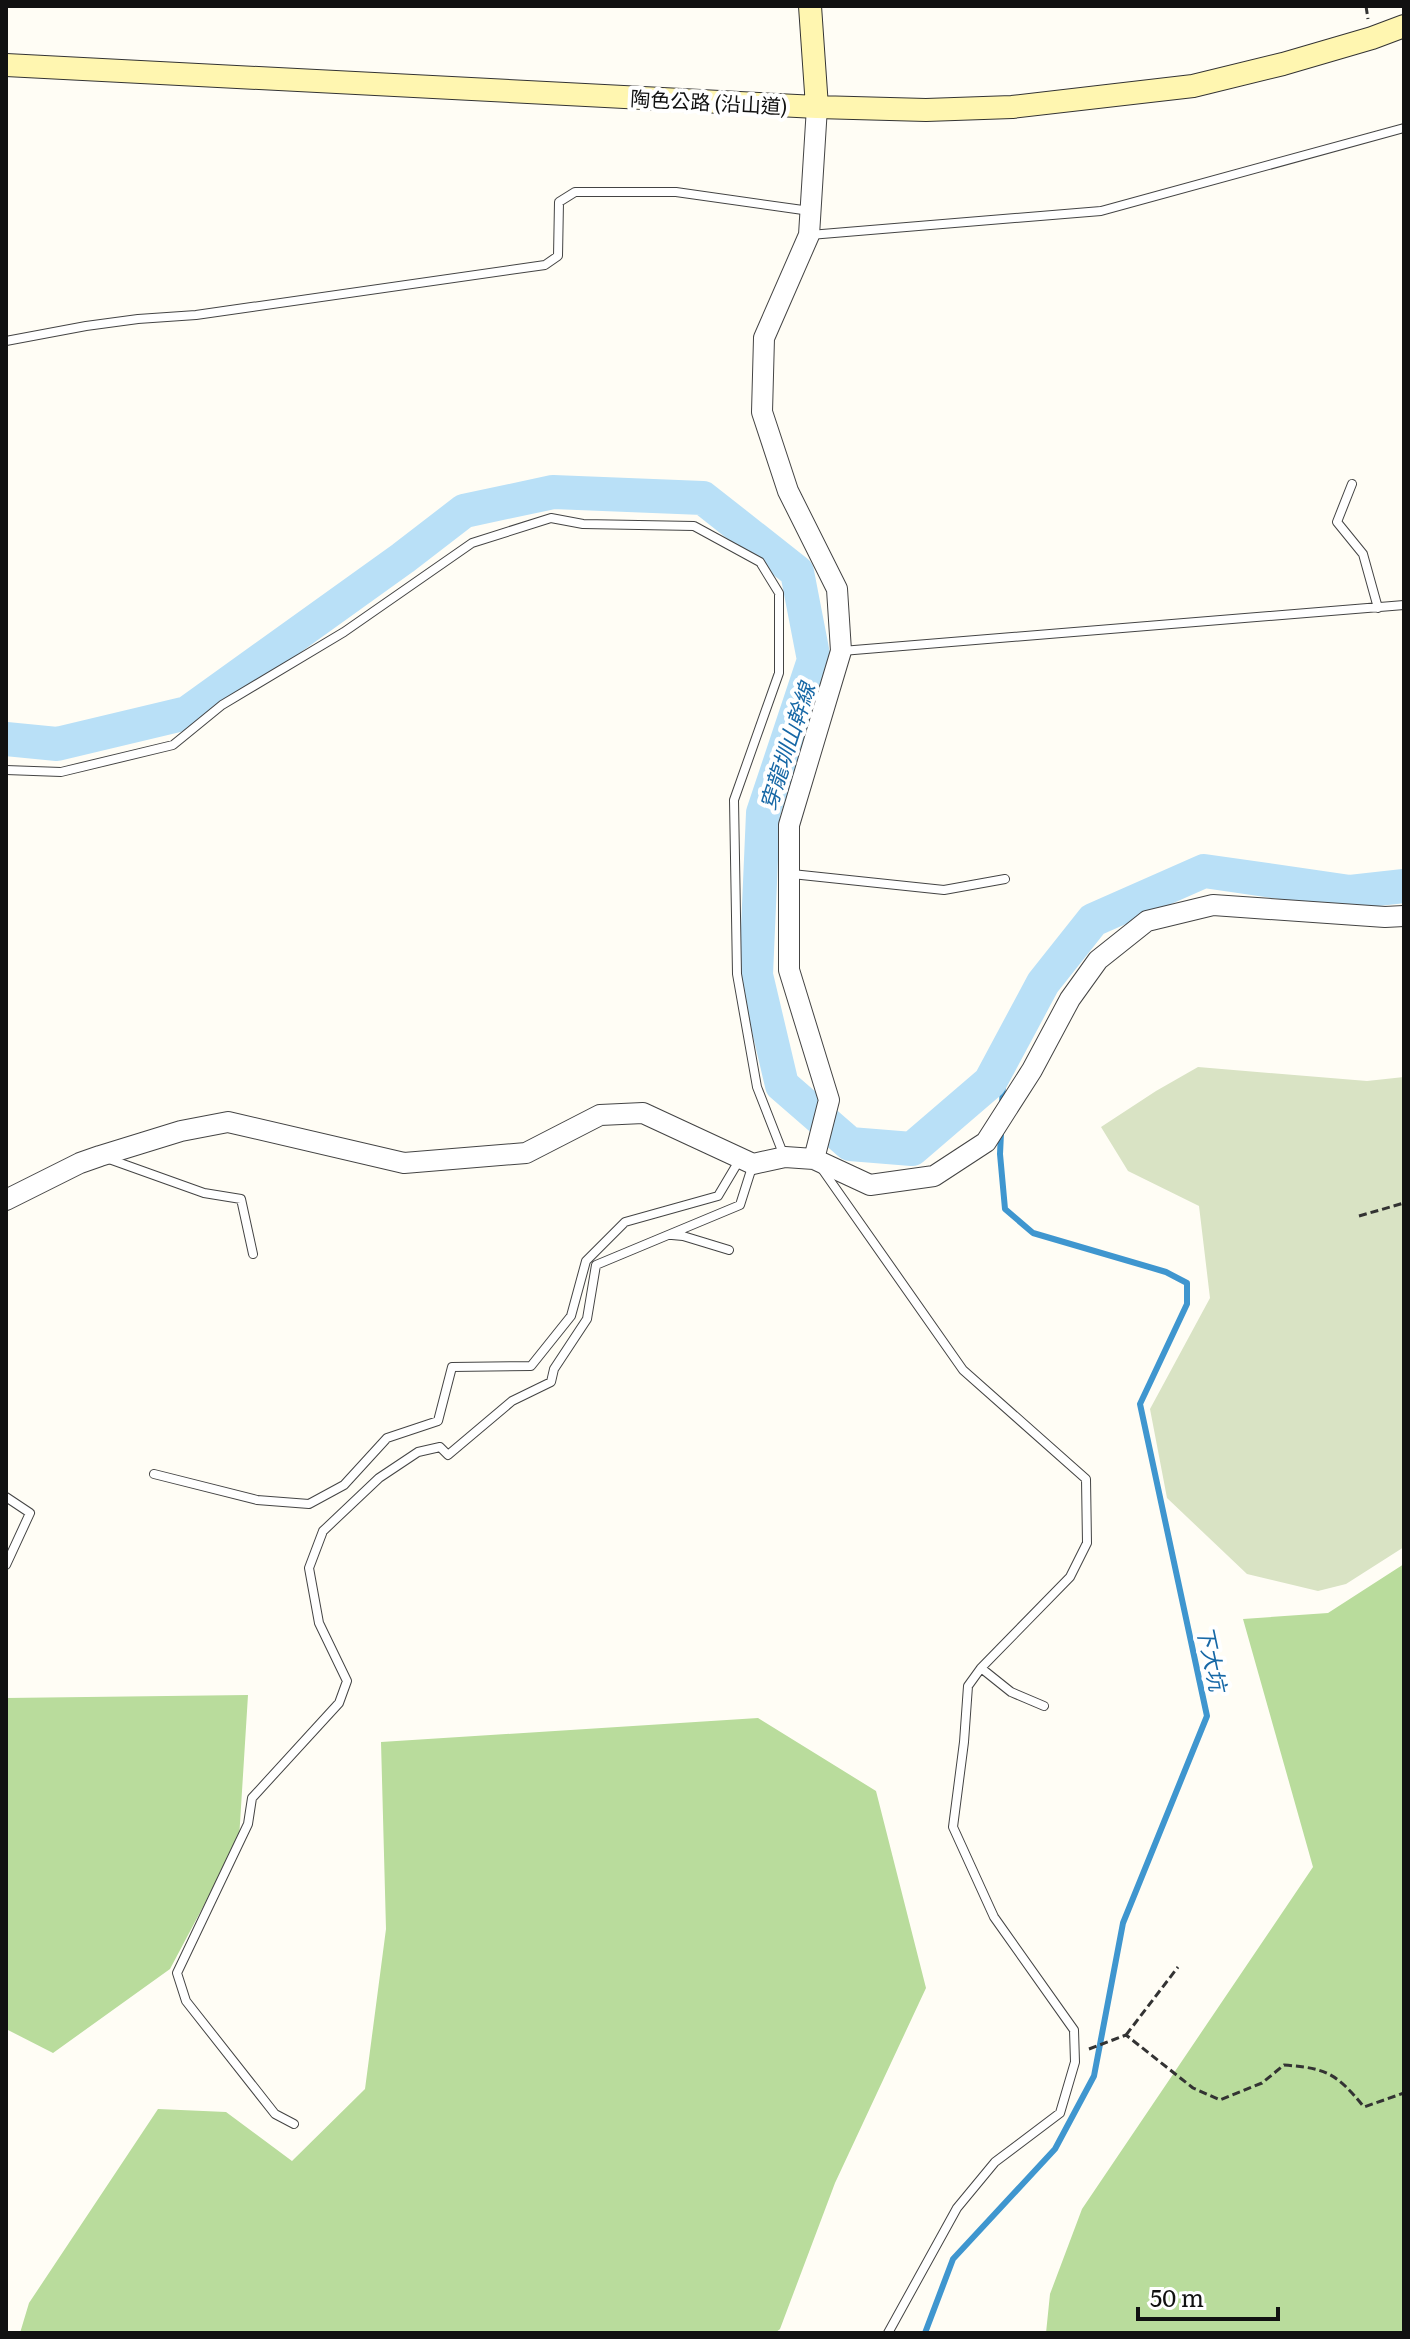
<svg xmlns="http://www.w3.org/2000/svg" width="1410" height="2339" font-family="Literata,'Noto Sans TC',serif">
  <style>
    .forest { fill: #b9dc9c }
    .cemetery { fill: #d9e3c4 }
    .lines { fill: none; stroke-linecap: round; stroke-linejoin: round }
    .stream { stroke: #3f96cf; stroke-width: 6 }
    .river { stroke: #b9e0f7; stroke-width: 34 }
    .service-casing { stroke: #444; stroke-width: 10 }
    .tertiary-casing { stroke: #444; stroke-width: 22 }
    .secondary-casing { stroke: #333; stroke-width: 24 }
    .path { stroke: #333; stroke-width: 3; stroke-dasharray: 8 4; stroke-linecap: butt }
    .service { stroke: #fff; stroke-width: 8 }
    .tertiary { stroke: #fff; stroke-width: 20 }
    .secondary { stroke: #fff6b0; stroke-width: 22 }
    .labels { text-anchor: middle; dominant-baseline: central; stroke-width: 8; stroke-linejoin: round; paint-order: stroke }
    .street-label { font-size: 20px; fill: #111; stroke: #fff }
    .water-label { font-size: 22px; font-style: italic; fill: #1768a6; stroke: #fff }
  </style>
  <rect width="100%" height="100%" fill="#fffdf5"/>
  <!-- forest -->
  <path class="forest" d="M1404,1564v769h-358l4,-39 32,-85 231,-342 -70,-248 85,-6z
    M248,1695l-9,144 -69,130 -117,84 -47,-24v-331z
    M758,1718l118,73 50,197 -91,195 -55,146 -5,4h-755l9,-30 129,-194 68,3 66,49 73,-72 21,-160 -5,-187z"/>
  <!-- cemetery -->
  <path class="cemetery" d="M1198,1067l169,14 37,-4v470l-58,37 -28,7 -71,-17 -80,-76 -17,-89 60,-111 -11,-92 -71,-35 -27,-44 55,-36z"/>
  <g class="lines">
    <!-- stream -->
    <path class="stream" d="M1002,1106l2,-50
      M925,2333l28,-74 102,-110 39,-73 29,-153 84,-207 -67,-312 47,-100v-21l-21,-11 -133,-39 -28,-24 -5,-55 1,-21"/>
    <!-- river -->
    <path class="river" d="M6,739l51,5 130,-31 216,-155 61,-47 89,-19 150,6 94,74 17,88 -51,153 -7,162 26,110 68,59 62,5 78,-67 53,-99 50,-63 111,-49 146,21 54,-6"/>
    <!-- service casing -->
    <g class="service-casing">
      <path id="service" d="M810,235l291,-24 303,-83
        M6,341l80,-15 52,-7 58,-4 349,-50 13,-9 1,-54 16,-10h101l134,19
        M1352,484l-15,38 26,32 15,54
        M842,651l562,-46
        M6,770l55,2 112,-27 49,-40 122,-73 128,-89 79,-25 32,6 111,2 66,36 19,31v80l-45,127 3,174 20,113 27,69
        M792,874l152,16 61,-11
        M109,1159l95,34 37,6 12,55
        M822,1169l141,201 123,109 1,64 -17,34 -89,91 -13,18 -4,56 -11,85 41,90 80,113 1,32 -15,51 -65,49 -38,46 -69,125
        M672,1235l11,1 46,14
        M154,1474l103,26 52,4 35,-19 43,-47 51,-17 14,-54 79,-1 40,-50 15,-55 39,-39 93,-26 22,-37
        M6,1497l24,16 -24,52
        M981,1668l30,24 33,14
        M294,2124l-19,-10 -89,-113 -9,-28 71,-149 4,-26 87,-95 8,-22 -28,-58 -10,-55 14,-37 56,-53 39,-26 22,-5 8,8 64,-54 39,-19 3,-13 33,-50 9,-54 144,-60 13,-41"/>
    </g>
    <!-- tertiary casing -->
    <g class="tertiary-casing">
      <path id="tertiary" d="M814,1159l15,-59 -40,-130v-145l52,-174 -4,-62 -49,-98 -26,-79 2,-74 45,-103 8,-128
        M6,1200l74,-37 20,-7 81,-25 47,-9 176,41 122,-10 74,-38 43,-2 110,51 32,-7 29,2 56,26 64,-9 52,-34 46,-72 38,-71 28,-39 49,-39 66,-16 172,12 19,-1"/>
    </g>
    <!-- secondary casing -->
    <g class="secondary-casing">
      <path id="secondary" d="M810,6l7,101
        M6,65l811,42 109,3 86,-3 181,-21 90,-22 89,-26 32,-12"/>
    </g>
    <!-- path -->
    <path class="path" d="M1366,6l2,13
      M1359,1216l45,-13
      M1126,2035l52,-68
      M1089,2049l37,-14 67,53 27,12 42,-17 22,-18c43,3 53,9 80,42l40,-14"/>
    <!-- service -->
    <use href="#service" class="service"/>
    <!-- tertiary -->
    <use href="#tertiary" class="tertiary"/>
    <!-- secondary -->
    <use href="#secondary" class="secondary"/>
  </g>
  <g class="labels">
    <!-- street labels -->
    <g class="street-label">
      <text transform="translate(709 101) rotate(3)">陶色公路 (沿山道)</text>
    </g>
    <!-- water labels -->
    <g class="water-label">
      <text transform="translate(786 746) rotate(-72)">穿龍圳山幹線</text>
      <text transform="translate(1213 1658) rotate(78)">下大坑</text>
    </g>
  </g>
  <!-- border -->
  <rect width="1410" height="2339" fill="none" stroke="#111111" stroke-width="16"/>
  <!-- scale -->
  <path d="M1138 2307v12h140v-12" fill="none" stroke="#111111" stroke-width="4"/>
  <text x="1150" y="2307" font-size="24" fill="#111111" stroke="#ffffff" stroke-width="6" paint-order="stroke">50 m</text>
</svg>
